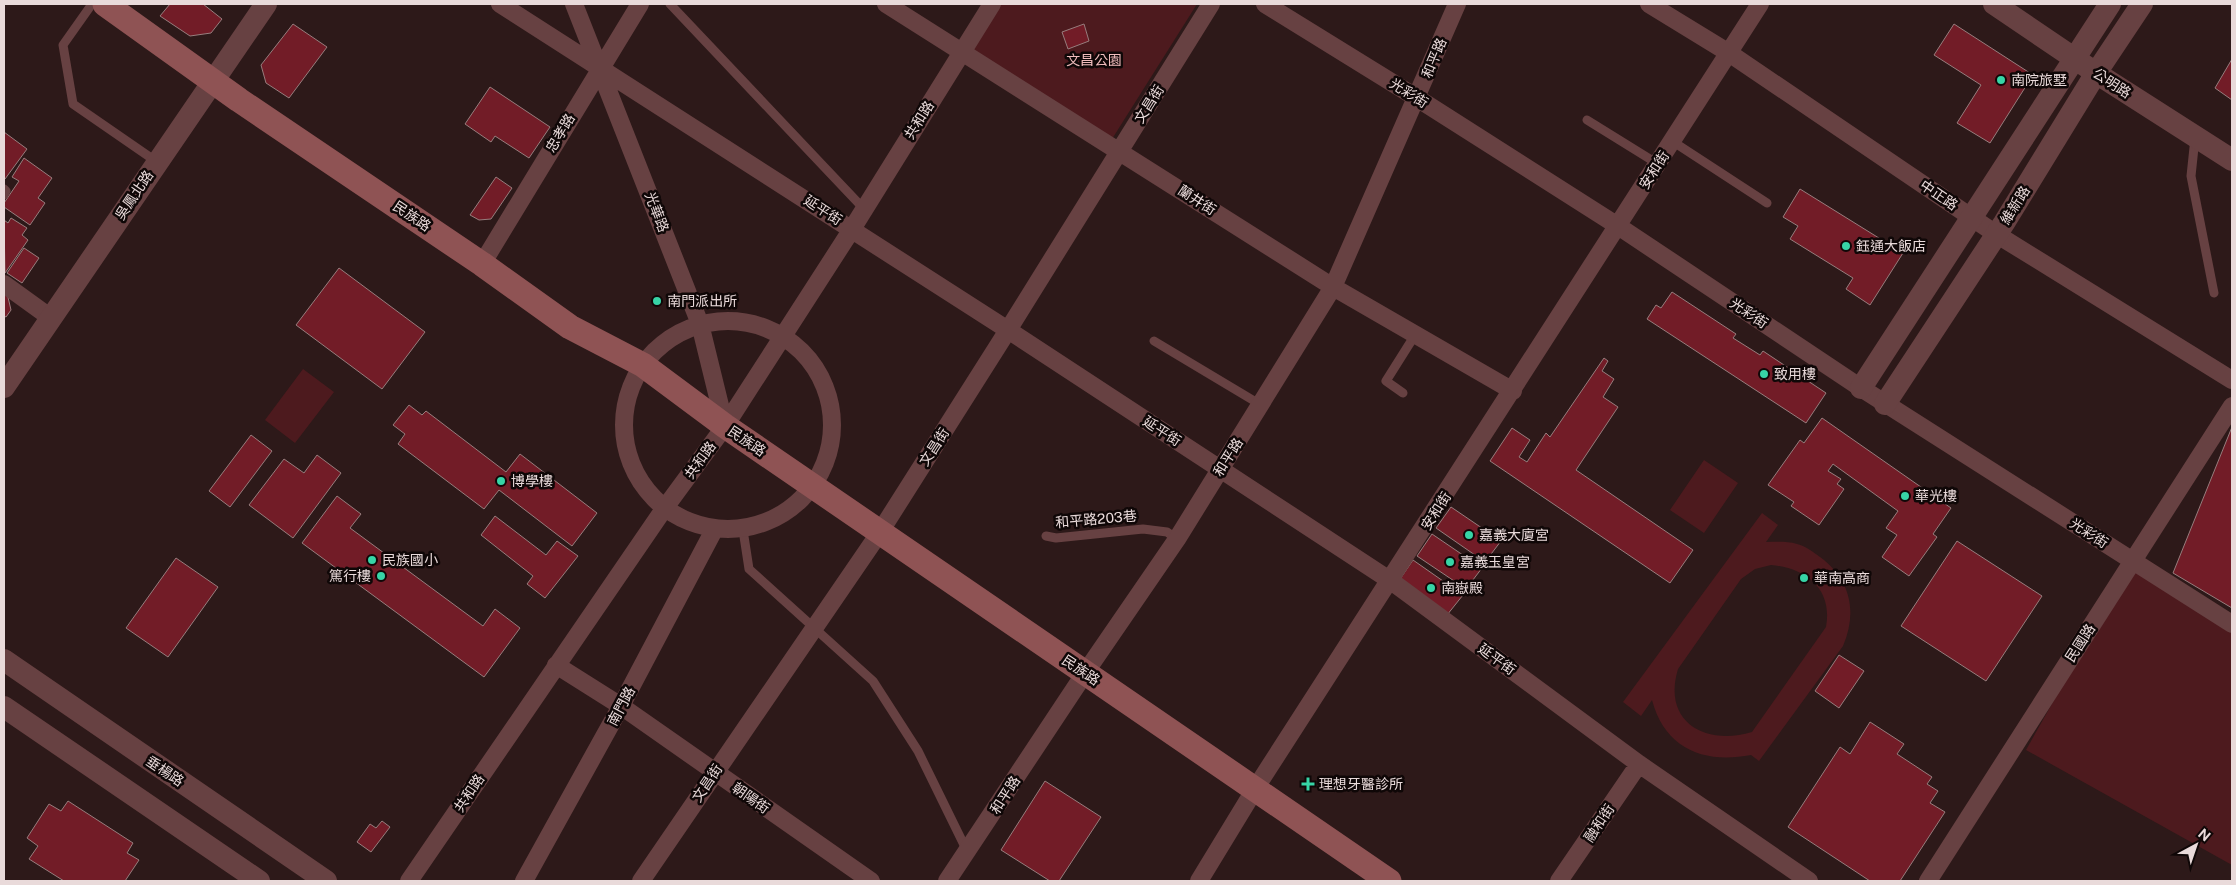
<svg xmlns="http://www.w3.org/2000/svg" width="2236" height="885" font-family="'Public Sans','Noto Sans TC',sans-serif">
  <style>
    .green { fill: #4d1a1e; fill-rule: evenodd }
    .building { fill: #721c27; stroke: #977d7d }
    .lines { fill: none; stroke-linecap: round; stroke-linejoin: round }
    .service { stroke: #674142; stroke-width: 9 }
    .minor { stroke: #674142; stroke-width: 18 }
    .tertiary { stroke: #674142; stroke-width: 22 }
    .secondary { stroke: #8f5354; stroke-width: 25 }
    .poi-dot { fill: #37d4a6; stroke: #0f0707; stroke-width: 2 }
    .labels { text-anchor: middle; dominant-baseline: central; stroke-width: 5; stroke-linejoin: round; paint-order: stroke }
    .street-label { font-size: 14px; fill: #e9dada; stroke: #0f0707 }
    .park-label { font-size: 14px; fill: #f0bcbc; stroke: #0f0707 }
    .poi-label { font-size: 14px; fill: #e9dada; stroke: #0f0707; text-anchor: start }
  </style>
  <rect width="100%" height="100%" fill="#2d1919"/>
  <!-- green -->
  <path class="green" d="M1001,4h196l-85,135 -140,-89z
    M303,369l31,23 -39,51 -30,-23z
    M1704,460l34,23 -34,50 -34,-23z
    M1762,513l16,12 -12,17c10,0 21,-1 31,2 9,2 16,8 23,13 30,22 38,54 23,89l-84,115 -8,-6c-47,9 -86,-6 -99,-55l-11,16 -18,-14zM1771,565c35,3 62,24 55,62l-74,105c-47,14 -90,-10 -74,-63l63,-90 14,-10z
    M2133,560l99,73v232l-206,-115z"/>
  <!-- building -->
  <path class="building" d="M170,4h33l19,15 -11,14 -21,3 -30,-20z
    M293,24l34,23 -38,51 -23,-15 -5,-18z
    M1084,24l5,17 -21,8 -6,-17z
    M1954,24l79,51 -43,68 -33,-20 24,-38 -47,-30z
    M2232,59v41l-17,-12z
    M490,87l60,40 -21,31 -34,-22 -4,6 -26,-18z
    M4,132l23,17 -22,30 -1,-1z
    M24,158l28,20 -14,20 7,5 -15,22 -26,-18v-4l15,-22 -7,-4z
    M496,177l16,11 -21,31 -12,1 -9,-5z
    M1800,189l103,64 -33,52 -24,-16 7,-11 -63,-39 8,-13 -15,-9z
    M11,218l16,10 -5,7 6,5 -23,33 -1,-53 4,3z
    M24,248l15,10 -17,25 -15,-10z
    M339,268l86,64 -43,57 -86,-64z
    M4,290l3,3 4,17 -5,7 -2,-1z
    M1672,292l64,42 -3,4 27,17 3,-4 63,42 -20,30 -159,-104 9,-14 5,3z
    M1604,358l4,3 -6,10 12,8 -11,18 15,10 -42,63 117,80 -23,33 -180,-122 22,-33 18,12 -11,17 8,5 19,-29 4,4z
    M409,405l13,10 4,-4 80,61 14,-18 77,59 -25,33 -73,-56 -15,19 -86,-65 7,-10 -12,-9z
    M1822,418l129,90 -18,26 4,3 -28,39 -27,-19 15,-22 -11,-7 12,-17 -65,-47 -5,7 13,8 -4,5 7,5 -25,36 -28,-19 3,-4 -26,-17 32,-45 4,3z
    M2232,427v181l-59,-35z
    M251,435l21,16 -42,56 -21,-16z
    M317,455l24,18 -48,65 -44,-33 35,-46 20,14z
    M337,496l24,18 -11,14 133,98 12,-17 25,19 -36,49 -182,-134z
    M1451,507l50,34 -16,21 -49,-34z
    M495,516l51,39 11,-14 21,15 -33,42 -18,-14 6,-8 -52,-41z
    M1432,534l50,34 -16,21 -49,-33z
    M1957,541l85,55 -56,85 -85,-55z
    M176,558l42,29 -50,70 -42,-29z
    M1413,560l50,35 -16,20 -49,-33z
    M1839,655l25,16 -25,37 -24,-17z
    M1870,722l34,22 -7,10 35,23 -5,7 11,7 -8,12 15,9 -45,69h-30l-82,-54 52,-80 10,7z
    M1045,781l56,36 -42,64h-9l-49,-31z
    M68,801l65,42 -6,10 12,7 -14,21h-61l-35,-22 9,-13 -11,-8 22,-34 12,7z
    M382,821l8,6 -19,25 -14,-10 13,-18 6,4z"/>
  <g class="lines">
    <!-- service -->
    <path class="service" d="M92,4l-29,41 10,59 84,58
      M670,4l194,205
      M1587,120l71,44
      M2195,138l-4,38 23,117
      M1672,141l95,62
      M4,189l2,2 -2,4
      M1154,341l107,64
      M1403,393l-17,-12 29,-46
      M743,530l6,39 124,112 45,70 49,100
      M1046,536l10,2 87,-9 24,3 10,7"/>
    <!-- minor -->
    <path class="minor" d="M500,4l508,326 383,251 248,183 170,117
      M574,4l126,320 25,102
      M886,4l447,283 180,104
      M1265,4l152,94 201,128 243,162 371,236
      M1649,4l80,49 267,181 236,146
      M482,264l158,-260
      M4,284l47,34
      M624 425a104 104 0 1 1 208 0a104 104 0 1 1-208 0Z
      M556,665l65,41 250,175
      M409,881l255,-372 61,-83 127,-197 140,-225
      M524,881l97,-175 93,-176
      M641,881l239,-349 128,-202 203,-326
      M947,881l138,-208 92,-134 156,-252 124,-283
      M1199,881l56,-92 505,-785
      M1559,881l80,-117
      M1928,881l304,-475"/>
    <!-- tertiary -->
    <path class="tertiary" d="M1994,4l102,69 136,87
      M4,387l262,-383
      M1861,388l249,-384
      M1885,404l119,-181 92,-150 46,-69
      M4,660l322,221
      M4,707l255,174"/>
    <!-- secondary -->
    <path class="secondary" d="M105,4l134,96 243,164 88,63 73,38 82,61 664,455"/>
  </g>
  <!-- markers -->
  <g class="poi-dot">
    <circle cx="2001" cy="80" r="5"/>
    <circle cx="1846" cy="246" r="5"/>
    <circle cx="657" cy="301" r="5"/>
    <circle cx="1764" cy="374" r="5"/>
    <circle cx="501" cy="481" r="5"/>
    <circle cx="1905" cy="496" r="5"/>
    <circle cx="1469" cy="535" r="5"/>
    <circle cx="372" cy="560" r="5"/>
    <circle cx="1450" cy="562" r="5"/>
    <circle cx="381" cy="576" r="5"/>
    <circle cx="1804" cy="578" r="5"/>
    <circle cx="1431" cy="588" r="5"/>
    <path d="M1305.5 776.5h5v5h5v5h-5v5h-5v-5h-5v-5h5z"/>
  </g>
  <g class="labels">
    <!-- street labels -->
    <g class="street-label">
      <text transform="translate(1434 58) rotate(-67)">和平路</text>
      <text transform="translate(2112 83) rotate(33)">公明路</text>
      <text transform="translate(1409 93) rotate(32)">光彩街</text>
      <text transform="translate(1149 104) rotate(-58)">文昌街</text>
      <text transform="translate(919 120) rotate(-58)">共和路</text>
      <text transform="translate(560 133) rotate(-59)">忠孝路</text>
      <text transform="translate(1654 170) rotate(-57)">安和街</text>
      <text transform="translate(134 195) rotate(-56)">吳鳳北路</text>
      <text transform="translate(1939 195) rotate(34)">中正路</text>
      <text transform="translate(1197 200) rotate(33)">蘭井街</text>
      <text transform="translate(2015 205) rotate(-58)">維新路</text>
      <text transform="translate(823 210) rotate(33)">延平街</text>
      <text transform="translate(657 212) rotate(69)">光華路</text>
      <text transform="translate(412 216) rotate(34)">民族路</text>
      <text transform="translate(1749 313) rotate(34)">光彩街</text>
      <text transform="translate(1162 431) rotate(33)">延平街</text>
      <text transform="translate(747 441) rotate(34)">民族路</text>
      <text transform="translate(934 447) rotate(-57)">文昌街</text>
      <text transform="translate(1228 457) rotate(-58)">和平路</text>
      <text transform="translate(700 460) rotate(-54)">共和路</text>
      <text transform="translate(1436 511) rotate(-57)">安和街</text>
      <text transform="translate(1096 519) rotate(-5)">和平路203巷</text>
      <text transform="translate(2089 533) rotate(33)">光彩街</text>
      <text transform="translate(2080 643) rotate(-57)">民國路</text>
      <text transform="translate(1497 659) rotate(36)">延平街</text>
      <text transform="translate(1081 670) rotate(34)">民族路</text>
      <text transform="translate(621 706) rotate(-62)">南門路</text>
      <text transform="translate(165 771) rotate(34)">垂楊路</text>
      <text transform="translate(707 783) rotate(-56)">文昌街</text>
      <text transform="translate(469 793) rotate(-56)">共和路</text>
      <text transform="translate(1005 795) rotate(-57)">和平路</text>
      <text transform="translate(751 798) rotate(35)">朝陽街</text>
      <text transform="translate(1599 823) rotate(-56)">融和街</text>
    </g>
    <!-- park labels -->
    <g class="park-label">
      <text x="1094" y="60">文昌公園</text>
    </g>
    <!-- poi labels -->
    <g class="poi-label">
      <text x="2011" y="80">南院旅墅</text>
      <text x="1856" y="246">鈺通大飯店</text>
      <text x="667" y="301">南門派出所</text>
      <text x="1774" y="374">致用樓</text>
      <text x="511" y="481">博學樓</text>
      <text x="1915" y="496">華光樓</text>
      <text x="1479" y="535">嘉義大廈宮</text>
      <text x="382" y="560">民族國小</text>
      <text x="1460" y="562">嘉義玉皇宮</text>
      <text x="371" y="576" text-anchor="end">篤行樓</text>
      <text x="1814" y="578">華南高商</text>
      <text x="1441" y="588">南嶽殿</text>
      <text x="1319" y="784">理想牙醫診所</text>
    </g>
  </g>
  <!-- border -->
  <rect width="2236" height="885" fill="none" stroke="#e9dada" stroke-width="10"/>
  <!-- north arrow -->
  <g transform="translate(2196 845) rotate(40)" stroke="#0f0707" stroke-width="4" paint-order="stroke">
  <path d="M0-4L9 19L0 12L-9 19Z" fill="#e9dada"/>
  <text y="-8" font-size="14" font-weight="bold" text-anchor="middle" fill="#e9dada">N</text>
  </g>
</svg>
